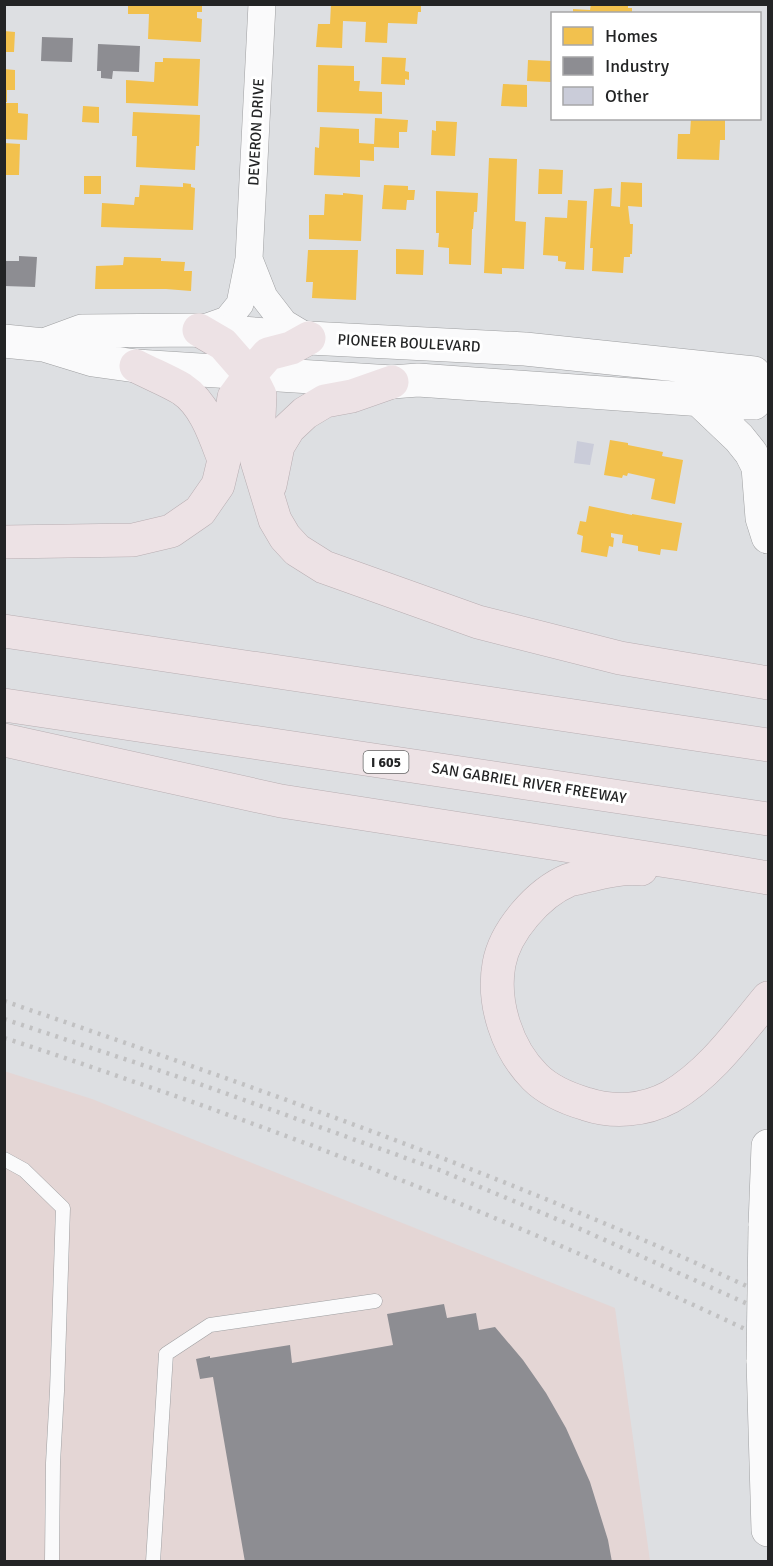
<svg xmlns="http://www.w3.org/2000/svg" width="773" height="1566" font-family="Signika,sans-serif">
  <style>
    .industrial { fill: #e4d6d5 }
    .homes { fill: #f2c14e }
    .industry { fill: #8d8d92 }
    .building { fill: #caccd9 }
    .lines { fill: none; stroke-linecap: round; stroke-linejoin: round }
    .service-casing { stroke: #9e9fa1; stroke-width: 15 }
    .minor-casing { stroke: #9e9fa1; stroke-width: 28 }
    .tertiary-casing { stroke: #9e9fa1; stroke-width: 34 }
    .secondary-casing { stroke: #9e9fa1; stroke-width: 34 }
    .motorway-casing { stroke: #b8aeb2; stroke-width: 34 }
    .service { stroke: #fafafb; stroke-width: 14 }
    .minor { stroke: #fafafb; stroke-width: 27 }
    .tertiary { stroke: #fafafb; stroke-width: 33 }
    .secondary { stroke: #fafafb; stroke-width: 33 }
    .motorway { stroke: #ede2e5; stroke-width: 33 }
    .rail { stroke: #c1c1c2; stroke-width: 4.5; stroke-dasharray: 3 6; stroke-linecap: butt }
    .secondary-bridge-casing { stroke: #9e9fa1; stroke-width: 34; stroke-linecap: butt }
    .secondary-bridge { stroke: #fafafb; stroke-width: 33 }
    .labels { text-anchor: middle; dominant-baseline: central; stroke-width: 6; stroke-linejoin: round; paint-order: stroke }
    .shield { fill: #fff; stroke: #656666; stroke-width: 1.5 }
    .shield-label { font-size: 14px; font-weight: bold; fill: #232425 }
    .street-label { font-size: 15px; fill: #232425; stroke: #fff }
  </style>
  <rect width="100%" height="100%" fill="#dddfe2"/>
  <!-- industrial -->
  <path class="industrial" d="M4,1071l88,28 523,209 35,253h-645z"/>
  <!-- homes -->
  <path class="homes" d="M128,4h74v8h-5v6l5,1 -1,23 -53,-3 1,-25h-21z
    M331,4h90v8h-3l-1,12 -29,-1 -1,20 -22,-1 1,-20 -23,-1 -1,27 -26,-1 2,-23h12z
    M591,4h37v4h4v6h-59v-5l17,1z
    M4,31l11,1 -1,20h-10z
    M382,57l24,1 -1,13 4,1v8l-4,-1v6l-24,-1z
    M163,58l37,1 -2,47 -72,-3v-23l28,2 1,-20h8z
    M528,60l23,1v21l-24,-1z
    M318,65l36,1v15h6l-1,10 23,1v22l-65,-2z
    M4,69l11,1v20h-8v12h-3z
    M503,84l24,1v22l-26,-1z
    M6,103h12v10l10,1 -1,26 -23,-1z
    M83,106l16,1v16l-17,-1z
    M133,112l67,3 -1,31h-3l-1,24 -59,-3 1,-31h-5z
    M375,118l33,2 -1,12h-8v16l-25,-1v14l-14,-1v17l-46,-2 1,-28 4,1 1,-21 39,2v14l15,1z
    M691,118h34v22h-5l-1,20 -42,-1 1,-25h12z
    M436,121l21,1 -2,34 -24,-1 1,-25 4,1z
    M4,143l16,1 -1,31h-15z
    M489,158l28,1 -2,62 11,1 -2,47 -22,-1v6l-18,-1z
    M539,169l24,1 -1,24h-24z
    M84,176h17v18h-17z
    M621,182l21,1v24l-14,-1 2,18h3l-1,30h-2v3h-6l-1,16 -31,-2 1,-23h-3l4,-59 18,-1 -1,18 9,1z
    M183,183l8,1v3l4,1 -2,42 -92,-3 1,-24 32,2 1,-8h4l1,-12 43,2z
    M384,185l24,1v4h7l-1,10h-7l-1,10 -24,-1z
    M436,191l42,2 -1,19h-3l-1,17h-1l-1,36 -22,-1v-16l-11,-1 1,-14h-3z
    M343,193l20,2 -2,46 -52,-2v-24h15l1,-21 18,1z
    M568,200l19,1 -3,69 -19,-1 1,-7 -8,-1v-5l-15,-1 2,-38 22,1z
    M396,249l28,1 -1,25 -27,-1z
    M308,250h50l-2,50 -44,-2 1,-16h-7z
    M124,257l37,1v3l24,1 -1,9h8l-1,20 -25,-2h-71l1,-23 27,-1z
    M610,440l18,3v2l35,7 -1,4 21,4 -8,44 -24,-5 4,-20 -27,-6 -1,3 -4,-1 -1,3 -18,-3z
    M589,506l43,9v-1l50,9 -5,28 -16,-2 -1,6 -22,-4v-5l-16,-3 1,-8 -12,-2v4l3,1 -1,9 -4,-1 -2,11 -26,-5 2,-16 -6,-2 3,-13 6,1z"/>
  <!-- industry -->
  <path class="industry" d="M42,37l31,1 -1,24 -31,-1z
    M98,44l42,2 -1,26 -26,-1 -1,8 -11,-1v-7h-4z
    M19,256l18,1 -2,30 -31,-1v-25h15z
    M444,1304l3,14 29,-5 3,17 16,-3 28,33 23,33 20,35 24,54 18,58 4,22h-367l-32,-185 -13,2 -4,-20 14,-3v2l80,-13 2,18 101,-18 -6,-31z"/>
  <!-- building -->
  <path class="building" d="M577,441l17,3 -4,21 -16,-2z"/>
  <g class="lines">
    <!-- service casing -->
    <g class="service-casing">
      <path id="service" d="M4,1159l20,11 39,38 -6,183 -4,72 -1,99
        M153,1562l13,-208 44,-29 165,-24"/>
    </g>
    <!-- minor casing -->
    <g class="minor-casing">
      <path id="minor" d="M249,259l15,38 20,26 25,15
        M199,330l28,-10 13,-16 9,-45 13,-255"/>
    </g>
    <!-- tertiary casing -->
    <g class="tertiary-casing">
      <path id="tertiary" d="M4,341l40,4 49,15 43,6 256,16
        M44,345l38,-14 117,-1 110,8"/>
    </g>
    <!-- secondary casing -->
    <g class="secondary-casing">
      <path id="secondary" d="M309,338l216,11 229,24 14,17
        M392,382l26,-2 328,23h8l13,-13
        M698,399l41,39 12,15 7,14 4,51 6,19
        M765,1226l3,-80
        M763,1360l5,170"/>
    </g>
    <!-- motorway casing -->
    <g class="motorway-casing">
      <path id="motorway" d="M199,330l24,14 27,31 10,20 -3,66 18,59 10,17 12,13 27,17 154,55 142,36 148,25
        M136,366c15,8 31,14 46,23 23,15 33,47 42,71
        M270,485l8,-39 11,-18 16,-15 20,-12 27,-5 40,-14
        M4,542l129,-2 38,-9 29,-20 18,-26 6,-25 10,-63 16,-22 18,-21 23,-6 18,-10
        M4,631l764,114
        M4,705l764,114
        M4,740l277,61 405,63 82,14
        M641,869c-16,-2 -34,2 -50,6 -7,2 -15,3 -22,5 -31,13 -64,51 -70,84 -7,39 8,85 36,113 13,13 34,22 51,27 27,9 58,7 84,-7 40,-23 69,-64 98,-99"/>
    </g>
    <!-- service -->
    <use href="#service" class="service"/>
    <!-- minor -->
    <use href="#minor" class="minor"/>
    <!-- tertiary -->
    <use href="#tertiary" class="tertiary"/>
    <!-- secondary -->
    <use href="#secondary" class="secondary"/>
    <!-- motorway -->
    <use href="#motorway" class="motorway"/>
    <!-- rail -->
    <path class="rail" d="M4,1001c259,89 517,179 764,295
      M4,1019l190,63 248,89 136,57 190,85
      M4,1038c54,17 107,36 160,54 206,72 408,154 604,248"/>
    <!-- secondary-bridge casing -->
    <g class="secondary-bridge-casing">
      <path id="secondary-bridge" d="M763,1360l2,-134"/>
    </g>
    <!-- secondary-bridge -->
    <use href="#secondary-bridge" class="secondary-bridge"/>
  </g>
  <g class="labels">
    <!-- shield labels -->
    <rect class="shield" x="363.5" y="751" width="45" height="22" rx="4.5"/>
    <g class="shield-label">
      <text x="386" y="762">I 605</text>
    </g>
    <!-- street labels -->
    <g class="street-label">
      <text transform="translate(256 132) rotate(-87)">DEVERON DRIVE</text>
      <text transform="translate(409 343) rotate(3)">PIONEER BOULEVARD</text>
      <text transform="translate(529 783) rotate(9)">SAN GABRIEL RIVER FREEWAY</text>
    </g>
  </g>
  <!-- border -->
  <rect width="773" height="1566" fill="none" stroke="#232425" stroke-width="12"/>
  <!-- legend -->
  <rect x="551" y="12" width="210" height="108" fill="#ffffff" stroke="#a7a7a8" stroke-width="1.5"/>
  <rect x="563" y="27" width="30" height="18" fill="#f2c14e" stroke="#a7a7a8" stroke-width="1.5"/>
  <text x="605" y="42" font-size="18" fill="#232425">Homes</text>
  <rect x="563" y="57" width="30" height="18" fill="#8d8d92" stroke="#a7a7a8" stroke-width="1.5"/>
  <text x="605" y="72" font-size="18" fill="#232425">Industry</text>
  <rect x="563" y="87" width="30" height="18" fill="#caccd9" stroke="#a7a7a8" stroke-width="1.5"/>
  <text x="605" y="102" font-size="18" fill="#232425">Other</text>
</svg>
